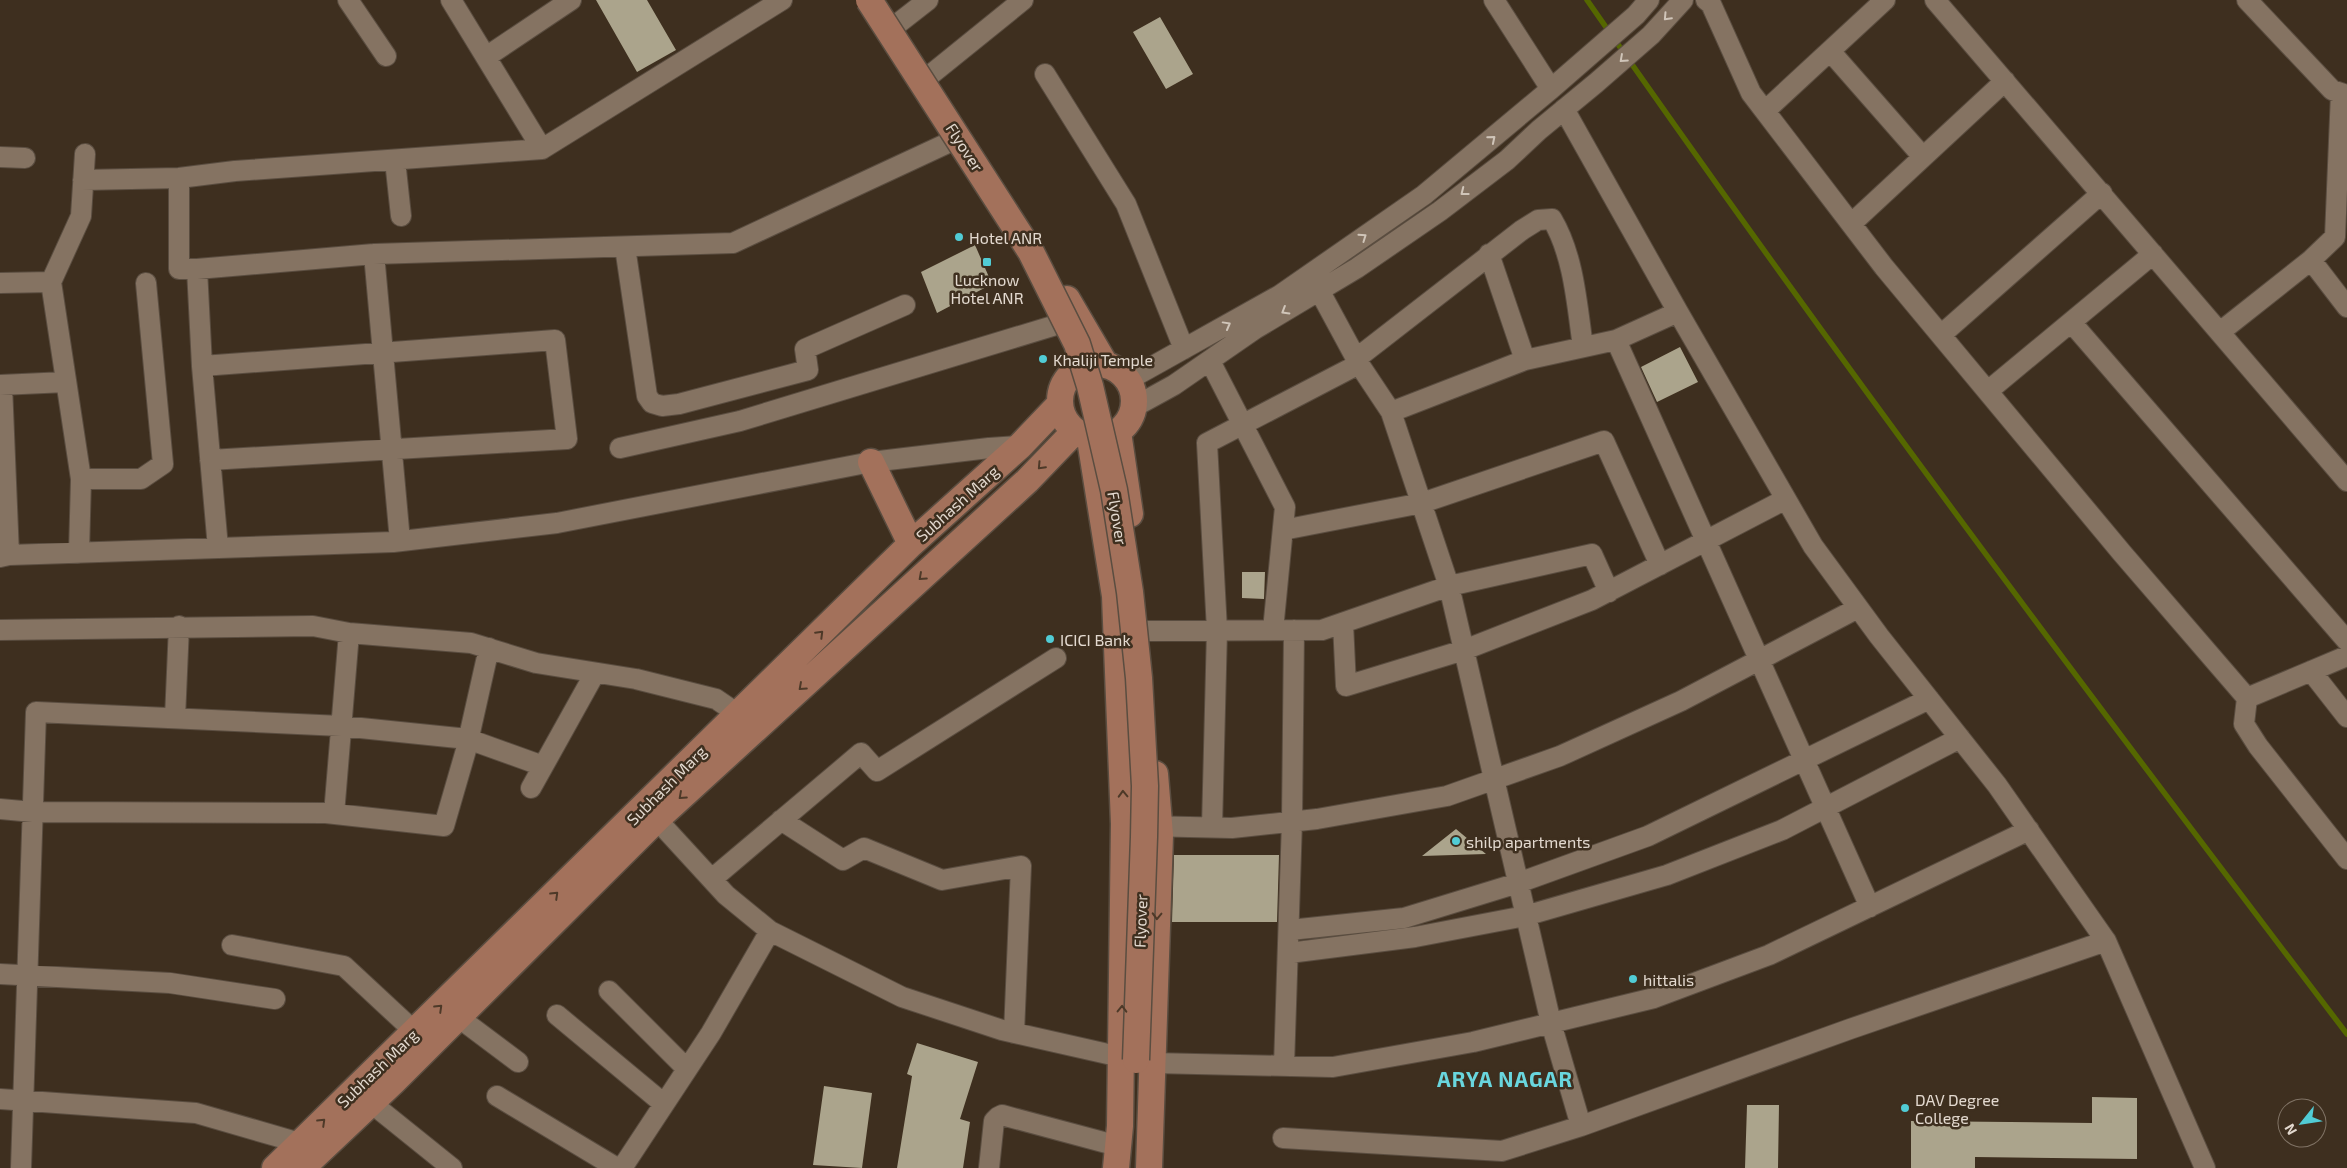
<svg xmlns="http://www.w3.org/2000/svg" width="2347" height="1168" font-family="'Exo 2',sans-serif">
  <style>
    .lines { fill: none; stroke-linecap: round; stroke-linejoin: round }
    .stream { stroke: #556700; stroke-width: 5.5 }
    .building { fill: #aba48c }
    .minor-casing { stroke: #5a4d40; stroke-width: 22 }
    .major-casing { stroke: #5a4d40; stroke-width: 29 }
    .minor { stroke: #857362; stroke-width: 20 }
    .major { stroke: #a3715b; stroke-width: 26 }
    .major-bridge-casing { stroke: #5a4d40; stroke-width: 29; stroke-linecap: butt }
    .major-bridge { stroke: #a3715b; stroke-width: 26 }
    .oneway { stroke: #d0c5b9 }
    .oneway2 { stroke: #4d3928 }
    .poi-dot { fill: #51ccd5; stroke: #3e2f1f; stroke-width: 2 }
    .labels { text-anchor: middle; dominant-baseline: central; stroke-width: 5; stroke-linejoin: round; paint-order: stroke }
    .street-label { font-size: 16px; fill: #e3d9cf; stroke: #3e2f1f }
    .poi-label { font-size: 16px; fill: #e3d9cf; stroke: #3e2f1f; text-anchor: start }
    .district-label { font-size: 21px; font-weight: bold; letter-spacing: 1px; fill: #69d6de; stroke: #3e2f1f }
  </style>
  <rect width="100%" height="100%" fill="#3e2f1f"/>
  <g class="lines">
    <!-- stream -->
    <path class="stream" d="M1587,0c244,351 501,694 760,1034"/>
  </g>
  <!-- building -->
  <path class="building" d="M596,0h51l29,50 -39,22z
    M1160,17l33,57 -27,15 -33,-57z
    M975,245l17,39 -55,29 -16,-41z
    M1680,347l18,35 -41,20 -16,-35z
    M1242,572h23l-1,27 -22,-1z
    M1456,829l30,25 -64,2z
    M1174,855h105l-2,67h-105z
    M917,1043l61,19 -18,57 10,3 -7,46h-66l15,-92 -5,-2z
    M824,1086l48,7 -10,75 -49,-3z
    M2092,1097l45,1v61l-162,-2v11h-64v-47l181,2z
    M1747,1105h32l-1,63h-33z"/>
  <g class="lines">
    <!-- minor casing -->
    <g class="minor-casing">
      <path id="minor" d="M348,0l38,56
        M451,0l91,149
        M1494,0l57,89
        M1706,0l5,4 40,89 133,174 238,286 125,145 -3,26 14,22 89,113
        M1935,0l412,481
        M2247,0l85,90 15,5
        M896,25l32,-25
        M1830,51l93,106
        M486,57l85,-57
        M1045,74l81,130 58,145
        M929,76l94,-76
        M1564,109l114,203 135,234 66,90 118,149 109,156 99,227
        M1765,111l120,-111
        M0,157l25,1
        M395,160l6,56
        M179,178v91h18l177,-15 359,-11 217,-101
        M83,180l96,-2 56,-7 307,-22 240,-149
        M1851,224l154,-143
        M625,247l22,149 5,7 10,3 17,-2 129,-34 -3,-21 100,-44
        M374,254l26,287
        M1489,254l36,106
        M2311,260l36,47
        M197,269l5,97 16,182
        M0,283l51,-1
        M1319,290l40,74 32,48 58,174 102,437 30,103
        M2071,322l276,319
        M2220,332l91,-72 24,-23 6,-144
        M1941,335l161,-142
        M1616,340l254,567
        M1357,358l165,-128 16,-10 14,-1c22,37 25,86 31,128
        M1210,361l75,146 -12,123
        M202,366l353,-26 12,99 -357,21
        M1128,380l152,-85 144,-100 127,-106 85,-74 13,-15
        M0,385l66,-3
        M2,385l7,170
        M1988,391l165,-137
        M1134,407l40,-22 81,-56 102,-61 83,-57 67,-51 32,-30 57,-47 55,-48 32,-35
        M1391,412l134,-52 91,-20 62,-28
        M620,448l120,-27 316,-96
        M81,479h60l22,-15 -17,-181
        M1283,530l139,-27 182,-62 56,124
        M79,553l2,-74 -30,-197 30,-66 4,-62
        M0,557l9,-2 384,-13 164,-19 314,-61 118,-14 31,-2
        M1343,623l3,63 118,-36 128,-50 194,-101
        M0,630l313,-4 36,7 122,10 65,20 100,16 80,20 22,15
        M1120,631l202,-1 127,-44 143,-32 17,38
        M2311,671l36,46
        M2247,698l100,-42
        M175,718l4,-92
        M531,788l64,-115
        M0,809l33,3 293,1 118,13 22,-76 23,-102
        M648,810l78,85 44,36 132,66 100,33 119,27
        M334,814l15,-181
        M781,820l62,40 21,-12 78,32 79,-14 -7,167
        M1146,826l86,2 85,-9 130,-23 113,-40 121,-55 177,-93
        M1212,827l5,-197 -10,-187 152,-79
        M712,879l149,-126 16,18 179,-113
        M1290,930l114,-12 114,-35 130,-47 281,-137
        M232,945l112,21 71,66
        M1289,953l126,-16 110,-21 142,-41 115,-45 178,-92
        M0,974l170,9 105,16
        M609,991l78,78
        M557,1015l107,89
        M458,1017l60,45
        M1153,1063l180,4 140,-25 181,-44 115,-43 260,-125
        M1284,1066l8,-245 2,-191
        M360,1094l92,74
        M497,1096l120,72
        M0,1099l196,14 104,30
        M1283,1138l219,13 79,-25 269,-97 256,-88
        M21,1168l15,-456 305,14 127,13 75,27
        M622,1168l89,-135 59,-102
        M989,1168l5,-47 4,-4 4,-2 116,31"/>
    </g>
    <!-- major casing -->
    <g class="major-casing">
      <path id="major" d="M1067,299l38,65
        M1060 401a37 37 0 1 1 74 0a37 37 0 1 1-74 0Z
        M1118,432l12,82
        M1090,439l25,157 9,228 -4,302 -4,42
        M871,462l40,82
        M275,1168l636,-624 109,-98 40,-42
        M302,1168l91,-86 264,-263 370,-338 48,-50
        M1149,1168l11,-333 -5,-61"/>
    </g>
    <!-- minor -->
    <use href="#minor" class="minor"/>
    <!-- major -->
    <use href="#major" class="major"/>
    <!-- major-bridge casing -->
    <g class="major-bridge-casing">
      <path id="major-bridge" d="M869,0l162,252 46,92 13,42 24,104 16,102 9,86 6,108 -1,51 -8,223"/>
    </g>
    <!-- major-bridge -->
    <use href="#major-bridge" class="major-bridge"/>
  </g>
  <!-- one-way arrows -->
  <defs><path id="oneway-chevron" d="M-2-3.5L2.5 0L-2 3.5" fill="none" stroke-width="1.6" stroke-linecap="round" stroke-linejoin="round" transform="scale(1.25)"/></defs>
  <g class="oneway">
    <use href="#oneway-chevron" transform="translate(1667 17) rotate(133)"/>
    <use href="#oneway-chevron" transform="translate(1623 59) rotate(138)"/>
    <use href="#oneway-chevron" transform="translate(1492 139) rotate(-40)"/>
    <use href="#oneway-chevron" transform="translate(1464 192) rotate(142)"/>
    <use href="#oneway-chevron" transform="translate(1363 237) rotate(-35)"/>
    <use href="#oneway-chevron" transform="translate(1285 311) rotate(149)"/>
    <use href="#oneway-chevron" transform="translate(1227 325) rotate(-29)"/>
  </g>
  <g class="oneway2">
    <use href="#oneway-chevron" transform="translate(1041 466) rotate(133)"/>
    <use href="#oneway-chevron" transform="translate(922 577) rotate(138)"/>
    <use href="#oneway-chevron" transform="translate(820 634) rotate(-45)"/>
    <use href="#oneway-chevron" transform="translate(802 687) rotate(138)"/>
    <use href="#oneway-chevron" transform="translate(1123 794) rotate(-92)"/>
    <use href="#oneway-chevron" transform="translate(682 796) rotate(138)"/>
    <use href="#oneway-chevron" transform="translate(555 895) rotate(-44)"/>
    <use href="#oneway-chevron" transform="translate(1157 916) rotate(92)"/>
    <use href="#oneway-chevron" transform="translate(439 1008) rotate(-44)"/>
    <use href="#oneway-chevron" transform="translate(1122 1009) rotate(-89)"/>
    <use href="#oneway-chevron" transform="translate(322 1122) rotate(-44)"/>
  </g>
  <!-- markers -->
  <g class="poi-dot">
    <circle cx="959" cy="237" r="5"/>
    <rect x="982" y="257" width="10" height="10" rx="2.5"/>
    <circle cx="1043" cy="359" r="5"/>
    <circle cx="1050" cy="639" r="5"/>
    <circle cx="1456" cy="841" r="5"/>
    <circle cx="1633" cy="979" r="5"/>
    <circle cx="1905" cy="1108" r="5"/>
  </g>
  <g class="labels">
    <!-- street labels -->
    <g class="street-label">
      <text transform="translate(965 147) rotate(57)">Flyover</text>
      <text transform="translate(957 503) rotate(-42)">Subhash Marg</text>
      <text transform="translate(1118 518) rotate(81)">Flyover</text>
      <text transform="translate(666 785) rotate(-45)">Subhash Marg</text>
      <text transform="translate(1140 921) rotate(-88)">Flyover</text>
      <text transform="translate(377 1068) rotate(-44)">Subhash Marg</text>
    </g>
    <!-- poi labels -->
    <g class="poi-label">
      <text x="969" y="237">Hotel ANR</text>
      <text x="987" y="279" text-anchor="middle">Lucknow<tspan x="987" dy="18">Hotel ANR</tspan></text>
      <text x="1053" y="359">Khaliji Temple</text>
      <text x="1060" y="639">ICICI Bank</text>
      <text x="1466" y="841">shilp apartments</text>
      <text x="1643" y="979">hittalis</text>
      <text x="1915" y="1099">DAV Degree<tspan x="1915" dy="18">College</tspan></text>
    </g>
    <!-- district labels -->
    <g class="district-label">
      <text x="1505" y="1078">ARYA NAGAR</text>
    </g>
  </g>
  <!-- north arrow -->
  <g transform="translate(2302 1123) rotate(240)"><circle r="24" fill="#3e2f1f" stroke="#807365"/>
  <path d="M0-4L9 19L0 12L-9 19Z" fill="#51ccd5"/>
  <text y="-8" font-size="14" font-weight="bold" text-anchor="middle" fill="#e3d9cf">N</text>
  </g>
</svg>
